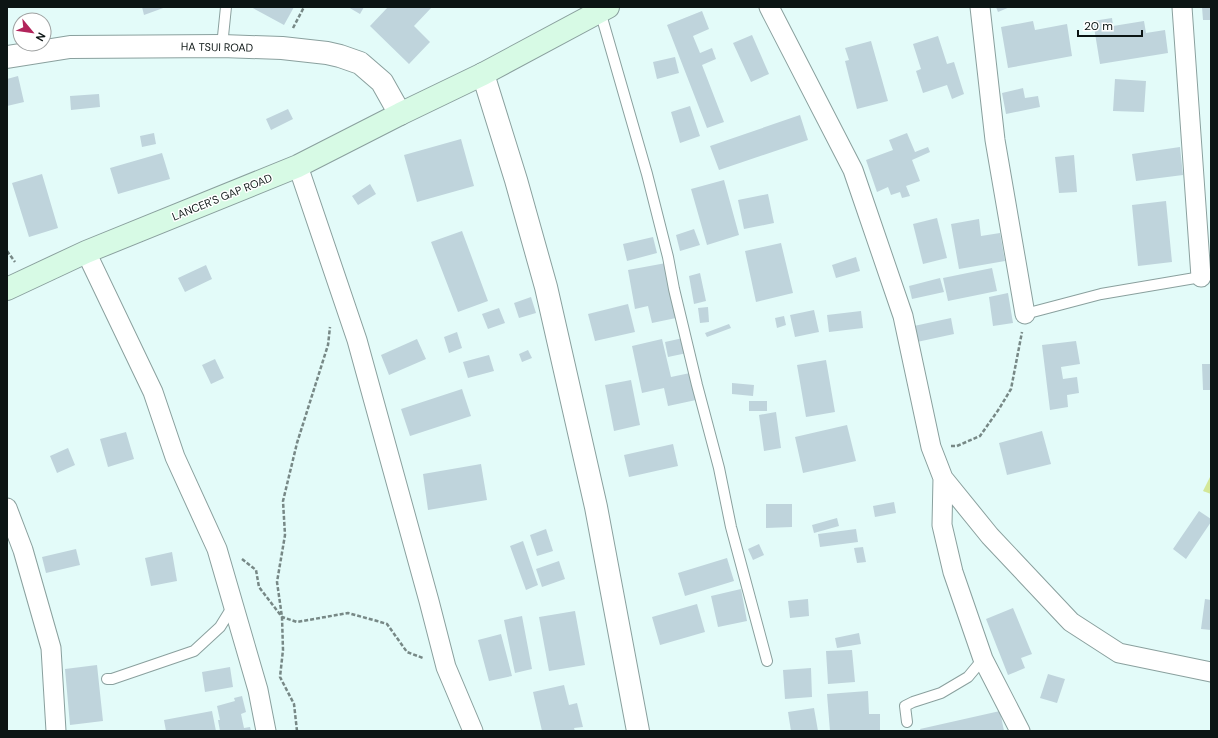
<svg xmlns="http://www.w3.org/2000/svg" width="1218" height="738" font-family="'DM Sans',sans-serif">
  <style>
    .forest { fill: url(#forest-firs) }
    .building { fill: #bfd4dc }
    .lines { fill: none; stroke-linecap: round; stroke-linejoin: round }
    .service-casing { stroke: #8aa09e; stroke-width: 12 }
    .minor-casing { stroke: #8aa09e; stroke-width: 21 }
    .tertiary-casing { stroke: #8aa09e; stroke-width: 24 }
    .secondary-casing { stroke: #8aa09e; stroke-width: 24 }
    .path { stroke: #778886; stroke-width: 2.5; stroke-dasharray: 4 2; stroke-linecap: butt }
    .service { stroke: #fff; stroke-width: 10 }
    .minor { stroke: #fff; stroke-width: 19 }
    .tertiary { stroke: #fff; stroke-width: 22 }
    .secondary { stroke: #d7fae5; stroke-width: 22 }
    .labels { text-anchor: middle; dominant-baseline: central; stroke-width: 3; stroke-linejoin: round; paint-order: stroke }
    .street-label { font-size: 11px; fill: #0c1514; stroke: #fff }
  </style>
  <defs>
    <pattern id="forest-firs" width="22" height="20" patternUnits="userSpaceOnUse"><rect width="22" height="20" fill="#d4e898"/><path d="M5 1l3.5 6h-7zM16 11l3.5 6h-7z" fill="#b5c682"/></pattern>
  </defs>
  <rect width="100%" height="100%" fill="#e3fbf9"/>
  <!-- forest -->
  <path class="forest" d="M1211,475v19l-8,-3z"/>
  <!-- building -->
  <path class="building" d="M142,7h24l-22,8z
    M251,7h43l-10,18z
    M348,7h16l-4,7z
    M388,7h44l-18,19 16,16 -21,22 -39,-38z
    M996,7h14l-12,5z
    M1202,7h9v13h-8z
    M702,11l7,18 -16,7 7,17 12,-5 4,11 -14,6 22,57 -17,6 -40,-103z
    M1112,18l1,8 31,-5 2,12 19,-3 3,23 -68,11 -7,-43z
    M1033,21l2,9 32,-6 5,32 -64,12 -7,-41z
    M752,35l17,39 -18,8 -18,-39z
    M938,36l9,28 7,-2 10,32 -12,5 -5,-14 -24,8 -7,-22 5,-2 -8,-25z
    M871,41l17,60 -31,8 -12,-48 4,-1 -4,-12z
    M675,57l4,16 -22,6 -4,-17z
    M18,76l6,26 -17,4v-27z
    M1115,79l31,2 -2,31 -31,-1z
    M1023,88l2,10 13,-2 2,11 -34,7 -4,-21z
    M99,94l1,13 -29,3 -1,-14z
    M690,106l10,30 -20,7 -9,-31z
    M288,109l5,10 -22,11 -5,-11z
    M800,115l8,25 -89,30 -9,-24z
    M154,133l2,11 -14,3 -2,-11z
    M907,133l8,19 13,-5 2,5 -18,8 8,21 -14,5 4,10 -8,2 -2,-6 -9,3 -3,-8 -11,5 -11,-32 27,-10 -4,-10z
    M461,139l13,47 -57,16 -13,-47z
    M1180,147l3,28 -47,6 -4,-27z
    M162,153l8,26 -52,15 -8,-26z
    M1074,155l3,37 -18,1 -4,-36z
    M42,174l16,54 -29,9 -17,-54z
    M724,180l15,55 -32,10 -16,-56z
    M370,184l6,10 -18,11 -6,-9z
    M768,194l6,29 -30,6 -6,-29z
    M1166,201l6,61 -34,4 -6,-61z
    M937,218l10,40 -24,6 -10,-40z
    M979,219l2,17 19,-3 5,28 -46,8 -8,-45z
    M694,229l6,16 -20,6 -4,-16z
    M462,231l26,70 -30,11 -27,-70z
    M653,237l4,16 -30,8 -4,-17z
    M781,243l12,50 -37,9 -11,-51z
    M856,257l4,14 -24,7 -4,-13z
    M666,263l10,55 -24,5 -4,-17 -13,3 -7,-39z
    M206,265l6,14 -27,13 -7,-14z
    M992,268l5,23 -49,10 -5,-23z
    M700,273l6,28 -12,3 -5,-28z
    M940,278l4,14 -32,7 -3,-13z
    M1008,293l5,30 -20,3 -4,-29z
    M531,297l5,16 -17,5 -5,-15z
    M628,304l7,28 -40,9 -7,-27z
    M708,307l1,15 -9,1 -2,-15z
    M499,308l6,15 -17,6 -6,-15z
    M814,310l5,22 -24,5 -5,-22z
    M861,311l2,17 -34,4 -2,-17z
    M784,316l2,9 -9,3 -2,-10z
    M951,318l3,16 -37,8 -3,-16z
    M729,324l2,4 -24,9 -2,-4z
    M457,332l5,16 -13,5 -5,-16z
    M683,338l4,15 -19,4 -3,-15z
    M417,339l9,20 -37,16 -8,-20z
    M662,339l9,38 19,-4 6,27 -28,6 -4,-18 -22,5 -10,-47z
    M1076,341l4,23 -19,3 2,12 14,-2 2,16 -12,2 1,12 -18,3 -8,-65z
    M528,350l4,8 -10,4 -3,-8z
    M489,355l5,16 -26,7 -5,-16z
    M215,359l9,19 -13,6 -9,-19z
    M826,360l9,52 -29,5 -9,-52z
    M1202,364h9v26h-8z
    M631,380l9,45 -26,6 -9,-46z
    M732,383l22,2 -1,11 -21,-2z
    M462,389l9,27 -61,20 -9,-27z
    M749,401h18v10h-18z
    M776,412l5,36 -17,3 -5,-36z
    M847,425l9,36 -53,12 -8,-36z
    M1042,431l9,33 -44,11 -8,-32z
    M126,432l8,27 -26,8 -8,-28z
    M673,444l5,22 -49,11 -5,-22z
    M68,448l7,17 -18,8 -7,-17z
    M481,464l6,36 -59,10 -5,-36z
    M894,502l2,11 -21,4 -2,-11z
    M766,504h26v23l-26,1z
    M1199,511l12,8v3l-25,37 -13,-10z
    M837,518l2,8 -25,7 -2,-8z
    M546,529l7,22 -16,5 -7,-21z
    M856,529l2,13 -38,5 -2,-13z
    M523,541l15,44 -12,5 -16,-44z
    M759,544l5,11 -11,5 -5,-11z
    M863,547l3,15 -9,1 -3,-15z
    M76,549l4,16 -34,8 -4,-16z
    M172,552l5,29 -26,5 -6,-28z
    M727,558l7,23 -49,15 -7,-23z
    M559,561l6,18 -23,8 -6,-18z
    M741,589l6,32 -29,6 -7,-31z
    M808,599l1,17 -19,2 -2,-17z
    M1205,599l6,1v30l-10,-1z
    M697,604l8,28 -45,13 -8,-28z
    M1013,608l19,46 -11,4 4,10 -17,7 -22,-56z
    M575,611l10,54 -36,6 -10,-54z
    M522,616l10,53 -17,4 -11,-53z
    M859,633l2,11 -24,4 -2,-10z
    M501,634l11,42 -23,5 -11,-41z
    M852,650l3,32 -27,2 -2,-33z
    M97,665l6,56 -33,4 -5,-56z
    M230,667l3,20 -28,5 -3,-20z
    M811,668l1,29 -27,2 -2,-29z
    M1048,674l17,5 -8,24 -17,-5z
    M564,685l5,20 8,-2 6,24 -9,1 1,3h-33l-9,-39z
    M868,691l1,23h11v16l-50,1 -3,-37z
    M242,696l4,16 -5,2 3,14 6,-1 1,4h-31l-2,-11h2l-3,-14 18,-5 -1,-3z
    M814,708l4,23h-27l-3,-19z
    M212,711l4,20h-50l-2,-11z
    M1000,711l4,20h-83l-1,-2z"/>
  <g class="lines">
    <!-- service casing -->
    <g class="service-casing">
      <path id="service" d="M600,11l47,163 21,83 6,32 23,96 22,83 12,59 36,134
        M222,46l4,-39
        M1025,314l76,-20 100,-17
        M107,679h5l82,-28 26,-24 13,-21
        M907,722l-2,-16 8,-4 28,-9 27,-16 15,-18"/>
    </g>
    <!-- minor casing -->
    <g class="minor-casing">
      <path id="minor" d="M769,7l84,163 50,146 28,131 12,31 47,58 81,86 48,31 92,19
        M980,7l15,133 30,174
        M1182,7l19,270
        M298,166l59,174 72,261 17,66 27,64
        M86,252l67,140 22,65 42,92 41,141 8,41
        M943,478l-1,47 11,47 30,87 37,72
        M7,508l16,42 28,98 5,83"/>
    </g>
    <!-- tertiary casing -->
    <g class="tertiary-casing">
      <path id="tertiary" d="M7,57l63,-10 152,-1 60,2 45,5 13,3 20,7 22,19 18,32
        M483,74l33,106 30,107 50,220 42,224"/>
    </g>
    <!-- secondary casing -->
    <g class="secondary-casing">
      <path id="secondary" d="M7,289l79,-37 212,-86 102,-52 83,-40 125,-67"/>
    </g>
    <!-- path -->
    <path class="path" d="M293,28l11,-21
      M7,251l8,11
      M951,446h6l23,-10 19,-27 12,-20 11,-57
      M242,559l14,11 3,17 23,30 15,5 51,-9 29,8 10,3 20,28 16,6
      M297,731l-3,-27 -14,-27 3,-27 -1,-33 -5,-35 8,-47 -2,-34 14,-58 31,-98 2,-18"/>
    <!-- service -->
    <use href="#service" class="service"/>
    <!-- minor -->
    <use href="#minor" class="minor"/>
    <!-- tertiary -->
    <use href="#tertiary" class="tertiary"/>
    <!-- secondary -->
    <use href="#secondary" class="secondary"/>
  </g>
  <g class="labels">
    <!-- street labels -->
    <g class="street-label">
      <text transform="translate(217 47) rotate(1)">HA TSUI ROAD</text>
      <text transform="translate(222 197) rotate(-22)">LANCER'S GAP ROAD</text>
    </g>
  </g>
  <!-- border -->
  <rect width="1218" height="738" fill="none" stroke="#0c1514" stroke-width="16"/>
  <!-- north arrow -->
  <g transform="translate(32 32) rotate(119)"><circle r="19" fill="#ffffff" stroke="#9ea1a1"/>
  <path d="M0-3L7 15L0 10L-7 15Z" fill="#b2245b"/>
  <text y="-6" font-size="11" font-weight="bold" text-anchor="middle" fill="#0c1514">N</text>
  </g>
  <!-- scale -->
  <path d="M1078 30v6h64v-6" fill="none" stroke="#0c1514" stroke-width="2"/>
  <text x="1084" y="30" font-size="12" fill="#0c1514" stroke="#ffffff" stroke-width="3" paint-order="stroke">20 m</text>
</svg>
